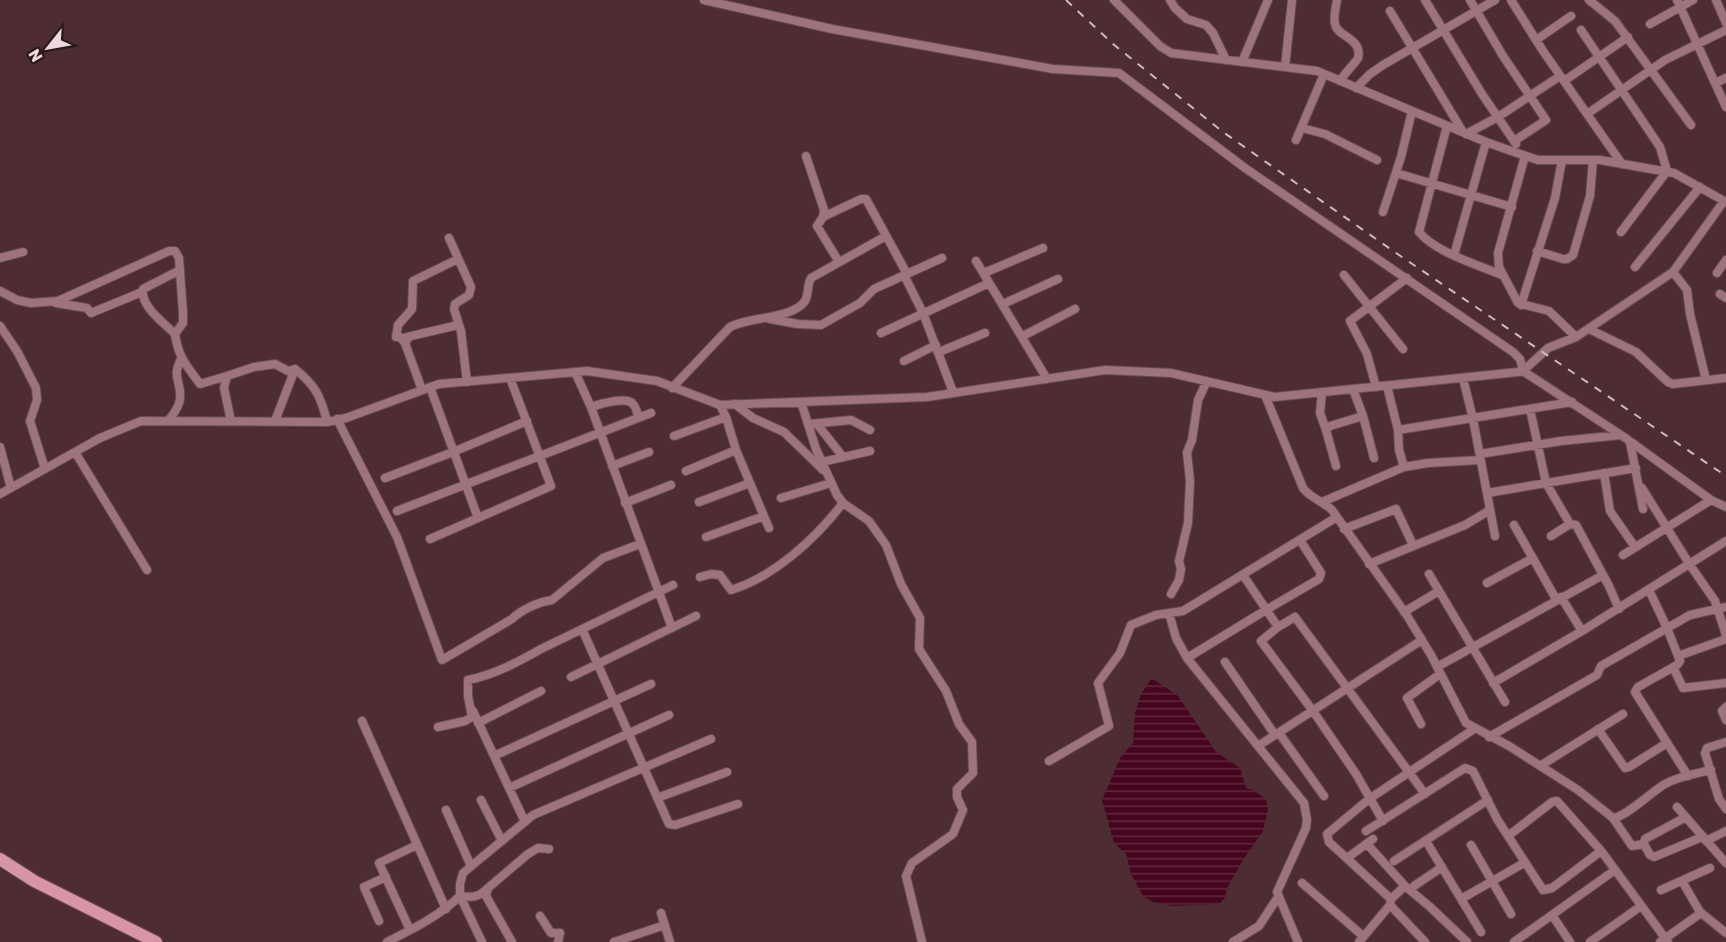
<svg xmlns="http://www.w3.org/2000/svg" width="1726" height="942" font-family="Rubik,sans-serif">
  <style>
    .water { fill: url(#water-rules) }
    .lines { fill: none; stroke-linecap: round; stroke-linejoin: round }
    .street-casing { stroke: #6a4b53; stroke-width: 10 }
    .secondary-casing { stroke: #6a4b53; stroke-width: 14 }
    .street { stroke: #9d747e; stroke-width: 8 }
    .secondary { stroke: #d795a5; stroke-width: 12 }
    .rail { stroke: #d1b9be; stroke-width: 2; stroke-dasharray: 8 8; stroke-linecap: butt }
  </style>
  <defs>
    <pattern id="water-rules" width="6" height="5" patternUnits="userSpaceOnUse" patternTransform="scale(1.5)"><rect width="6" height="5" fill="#45051e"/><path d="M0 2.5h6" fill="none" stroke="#60293e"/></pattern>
  </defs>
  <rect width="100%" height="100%" fill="#4d2c34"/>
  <!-- water -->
  <path class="water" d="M1152,678l26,18 38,56 24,16 6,20 7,2 13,9 2,10 -5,22 -20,29 -16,28 -2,10 -6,6 -47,2 -19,-4 -10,-6 -12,-22 -5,-20 -12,-11 -12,-43 18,-42 13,-15 2,-30 6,-19z"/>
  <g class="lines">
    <!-- street casing -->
    <g class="street-casing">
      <path id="street" d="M704,0l128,29 221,40 66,4 126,95 268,184 7,7 3,12 104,68 3,3 13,67
        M1114,0l46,46 11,7 146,18 169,71 31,11 21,7h62l74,13 52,29
        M1170,0l5,8 12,11 19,6 7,8 13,27
        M1337,0c-1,7 -4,17 -2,24 2,13 28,14 23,34 -1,3 -15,17 -18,23
        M1425,0l57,94 34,50
        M1470,0l33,56 43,64 -32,21
        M1511,0l32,51 79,113
        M1589,0l26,21 76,104
        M1677,0l49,107
        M1716,0l10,23
        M1390,11l73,121
        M1650,24l43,-24
        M1581,30l79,117 7,24 -46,61
        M1536,40l35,-24
        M1242,62l26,-62
        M1285,67l7,-67
        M1564,81l64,-44
        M1715,83l11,-5
        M1356,88l14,-14 13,-9 112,-65
        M1587,114l78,-54 61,-30
        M1447,126l-28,106c16,20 59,33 83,43
        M1302,128l23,6 52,26
        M1466,134l32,-17 62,-41
        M1296,140l28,-66
        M806,156l18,54 -1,7 -6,9 22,36
        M1525,156l-27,97 1,14 19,36 31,8 27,26
        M1396,173l116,34
        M1383,212l18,-55 11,-46
        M823,217l38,-18h5l41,75
        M449,238l22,49 -2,8 -14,9 -1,5 7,22 6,51
        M1537,251l26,8h4l6,-4 17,-59 3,-36
        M1454,255l32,-113
        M0,258l23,-6
        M976,261l71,118
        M1635,267l65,-80
        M1673,272l14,18 3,24 16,66
        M984,273l59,-25
        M1717,273l9,-13
        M904,275l19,38 30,79
        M1344,275l59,74
        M0,291l17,9 14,3 27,-2 111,-50h6l4,7 4,55v10l-8,11c3,23 12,32 25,50l27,-8 -3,12 7,33
        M1720,294l6,4
        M56,303l31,5 4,5 51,-21
        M1003,304l55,-25
        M1521,305l34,-107 7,-38
        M770,319l28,5 23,1 39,-22 14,-14 68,-31
        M0,326l17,25 19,37 1,12 -7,21 15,48
        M1589,329l47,23 32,30 5,2 53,-6
        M881,333l108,-50
        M175,334c-11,-11 -35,-28 -32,-45l37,-19
        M1023,336l52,-27
        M400,337h-4l2,-12 14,-16 1,-28 45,-22
        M939,352l46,-19
        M904,361l32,-16
        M575,372l16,35 81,221
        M227,376l27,-9 21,-3 13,7 7,-2c20,16 26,27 32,53
        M1463,378l10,41 22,117
        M1387,386l11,44 1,20 5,17
        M430,387l48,131
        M1376,387l-9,-33 -17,-33 57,-43
        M672,388l58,-61c17,-10 63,-8 75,-26 4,-7 2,-16 6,-23l75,-42
        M1353,389l10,27 11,42
        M422,390l-17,-47 -5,-6 7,3v-3l51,-12
        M1322,392l-2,21 6,17
        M1265,395l38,93c7,10 20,13 29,22l74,104 25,41 35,68 43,23 69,44 35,28c13,-1 38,-26 52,-34 14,-8 30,-10 46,-14
        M801,402l15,47 21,46 6,8 26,18 17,24 15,39 19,34 -1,31 27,42 13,33 13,18 1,31 -16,16v8l6,13 -10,24 -41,29 -6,13 16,66
        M735,404l18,14 31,14 39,38
        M720,405l6,12 10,33 33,78
        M591,407c8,-3 36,-11 42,-3 3,3 4,9 6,13
        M1530,409l16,74 24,41
        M337,419l60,118 45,123 70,-41c9,-9 26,-17 40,-19l51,-42 37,-14
        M168,421c5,-6 11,-14 12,-22 2,-18 -9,-20 1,-40
        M275,421l20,-52
        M810,424l41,-4 19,10
        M817,424l26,33
        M1398,430l174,-28
        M674,436l52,-19
        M1631,442l80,58
        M0,447l11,41
        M75,452l72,118
        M1480,454l81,-13 60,-6
        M822,462l48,-11
        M612,466l37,-14
        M1336,466l-10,-36 4,-4 33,-10
        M686,471l50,-21
        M1604,473l6,38 25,36
        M385,478l68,-26 74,-31
        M1642,488l48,77 25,36 11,34
        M1487,493l149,-25
        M0,494l100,-56 41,-17 186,1 19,-4 93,-34 148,-13 70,10 63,24 207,-8 178,-27 66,3 104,24 243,-25 5,-1 25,-23 28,-11 97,-65 51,-71
        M781,498l50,-15
        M699,502l51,-19
        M1322,502l82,-35 24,-4 52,-3
        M625,503l46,-18
        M397,511l254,-98
        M1514,525l42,74
        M1344,529l52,-20 17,36
        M1551,536l19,-12 6,1 33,61 10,23
        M706,537l58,-21
        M430,539l121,-53 -41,-108
        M1623,555l88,-55 15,7
        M1369,564l96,-39 25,-15
        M1429,574l76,128
        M1243,575l35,52 17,-10 130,177
        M700,577l11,-3 9,1 11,15c43,-13 85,-52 112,-87
        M1487,583l46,-25
        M1649,590l18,38 13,33 -3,4 -39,22 -3,5 53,84
        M1171,594l8,-14 2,-11 -2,-8 9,-38 2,-42 -3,-29 5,-12 6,-40 9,-19
        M1561,597l21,34
        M1404,612l35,-21
        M1169,613l7,25 11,20 117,145 3,17 -1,8 -29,64 21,50
        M1278,627l-17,14 52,70 43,63 27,47
        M582,629l87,195 6,1 63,-21
        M1678,656l48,-17
        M1187,658l79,-48 53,-31 2,-6 -21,-33
        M1225,662l50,73
        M1437,667l166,-92
        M1673,667l10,21 43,-5
        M571,677l125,-61
        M1493,683l89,-52 144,-90
        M1726,707l-4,4 4,9
        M473,711l52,111
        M362,721l84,188
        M478,723l63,-32
        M1421,724l-14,-26 33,-24
        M438,727l27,-6 7,-4 -4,-21v-16c26,-5 50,-18 73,-31l132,-64
        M1598,729l27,39 4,-1 38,-24
        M1279,733l45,63
        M1489,737l108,-62 4,-9 89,-51 36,-8
        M1726,742l-19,6 -2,5 14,46 7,10
        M1258,746l164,-106
        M494,756l157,-72
        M1049,761l60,-35 -11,-43 22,-30 11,-28 25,-10 27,-4 154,-94
        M1540,766l83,-52
        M509,788l160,-73
        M657,798l70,-26
        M481,800l21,41
        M1677,807l49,56
        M446,810l25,56
        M1686,817l-41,22 -1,5 6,11 4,2 48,-20
        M1613,818l19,28 12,-2
        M1366,831l99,-63 8,3 24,48 46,71 9,-2 49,-37
        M1508,836l44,-34 5,-1 45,51 66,90
        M1426,841l55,91
        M1706,841l20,-10
        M1367,844l38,42
        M1471,845l40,69
        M1347,858l26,-19
        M1394,861l94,-61
        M1682,881l18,31 26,21
        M1302,883l61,53
        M1414,886l28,-19
        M1661,890l49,-22
        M1391,899l14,-13 24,20 38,36
        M1461,899l63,-36
        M1390,905l35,37
        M661,913l9,29
        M1552,915l18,27
        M540,916l11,17h9l-2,9
        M379,921l-15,-34 22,-10
        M410,930l-31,-67 38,-18
        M387,942c26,-13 52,-26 73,-46v-12l3,-11 70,-58 178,-76
        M482,942l-22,-46c12,2 19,1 28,-8
        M512,942l-26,-46 2,-8 40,-34 10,-6 11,1
        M614,942l51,-17
        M1233,942l26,-16 19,-29
        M1359,942l31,-37 1,-6 -62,-57 -2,-8 42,-35 105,-70
        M1514,942l101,-72
        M1590,942l51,-36
        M1660,942l41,-29"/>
    </g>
    <!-- secondary casing -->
    <g class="secondary-casing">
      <path id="secondary" d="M0,859l34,22 122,61"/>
    </g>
    <!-- street -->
    <use href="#street" class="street"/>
    <!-- secondary -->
    <use href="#secondary" class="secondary"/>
    <!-- rail -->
    <path class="rail" d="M1066,0l47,44 110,88 176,123 327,221"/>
  </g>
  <!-- north arrow -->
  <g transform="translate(48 48) rotate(239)" stroke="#291a1d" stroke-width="4.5" paint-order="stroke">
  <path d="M0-4.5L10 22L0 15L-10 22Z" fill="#efd9de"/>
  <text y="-9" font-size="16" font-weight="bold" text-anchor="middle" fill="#efd9de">N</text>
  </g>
</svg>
